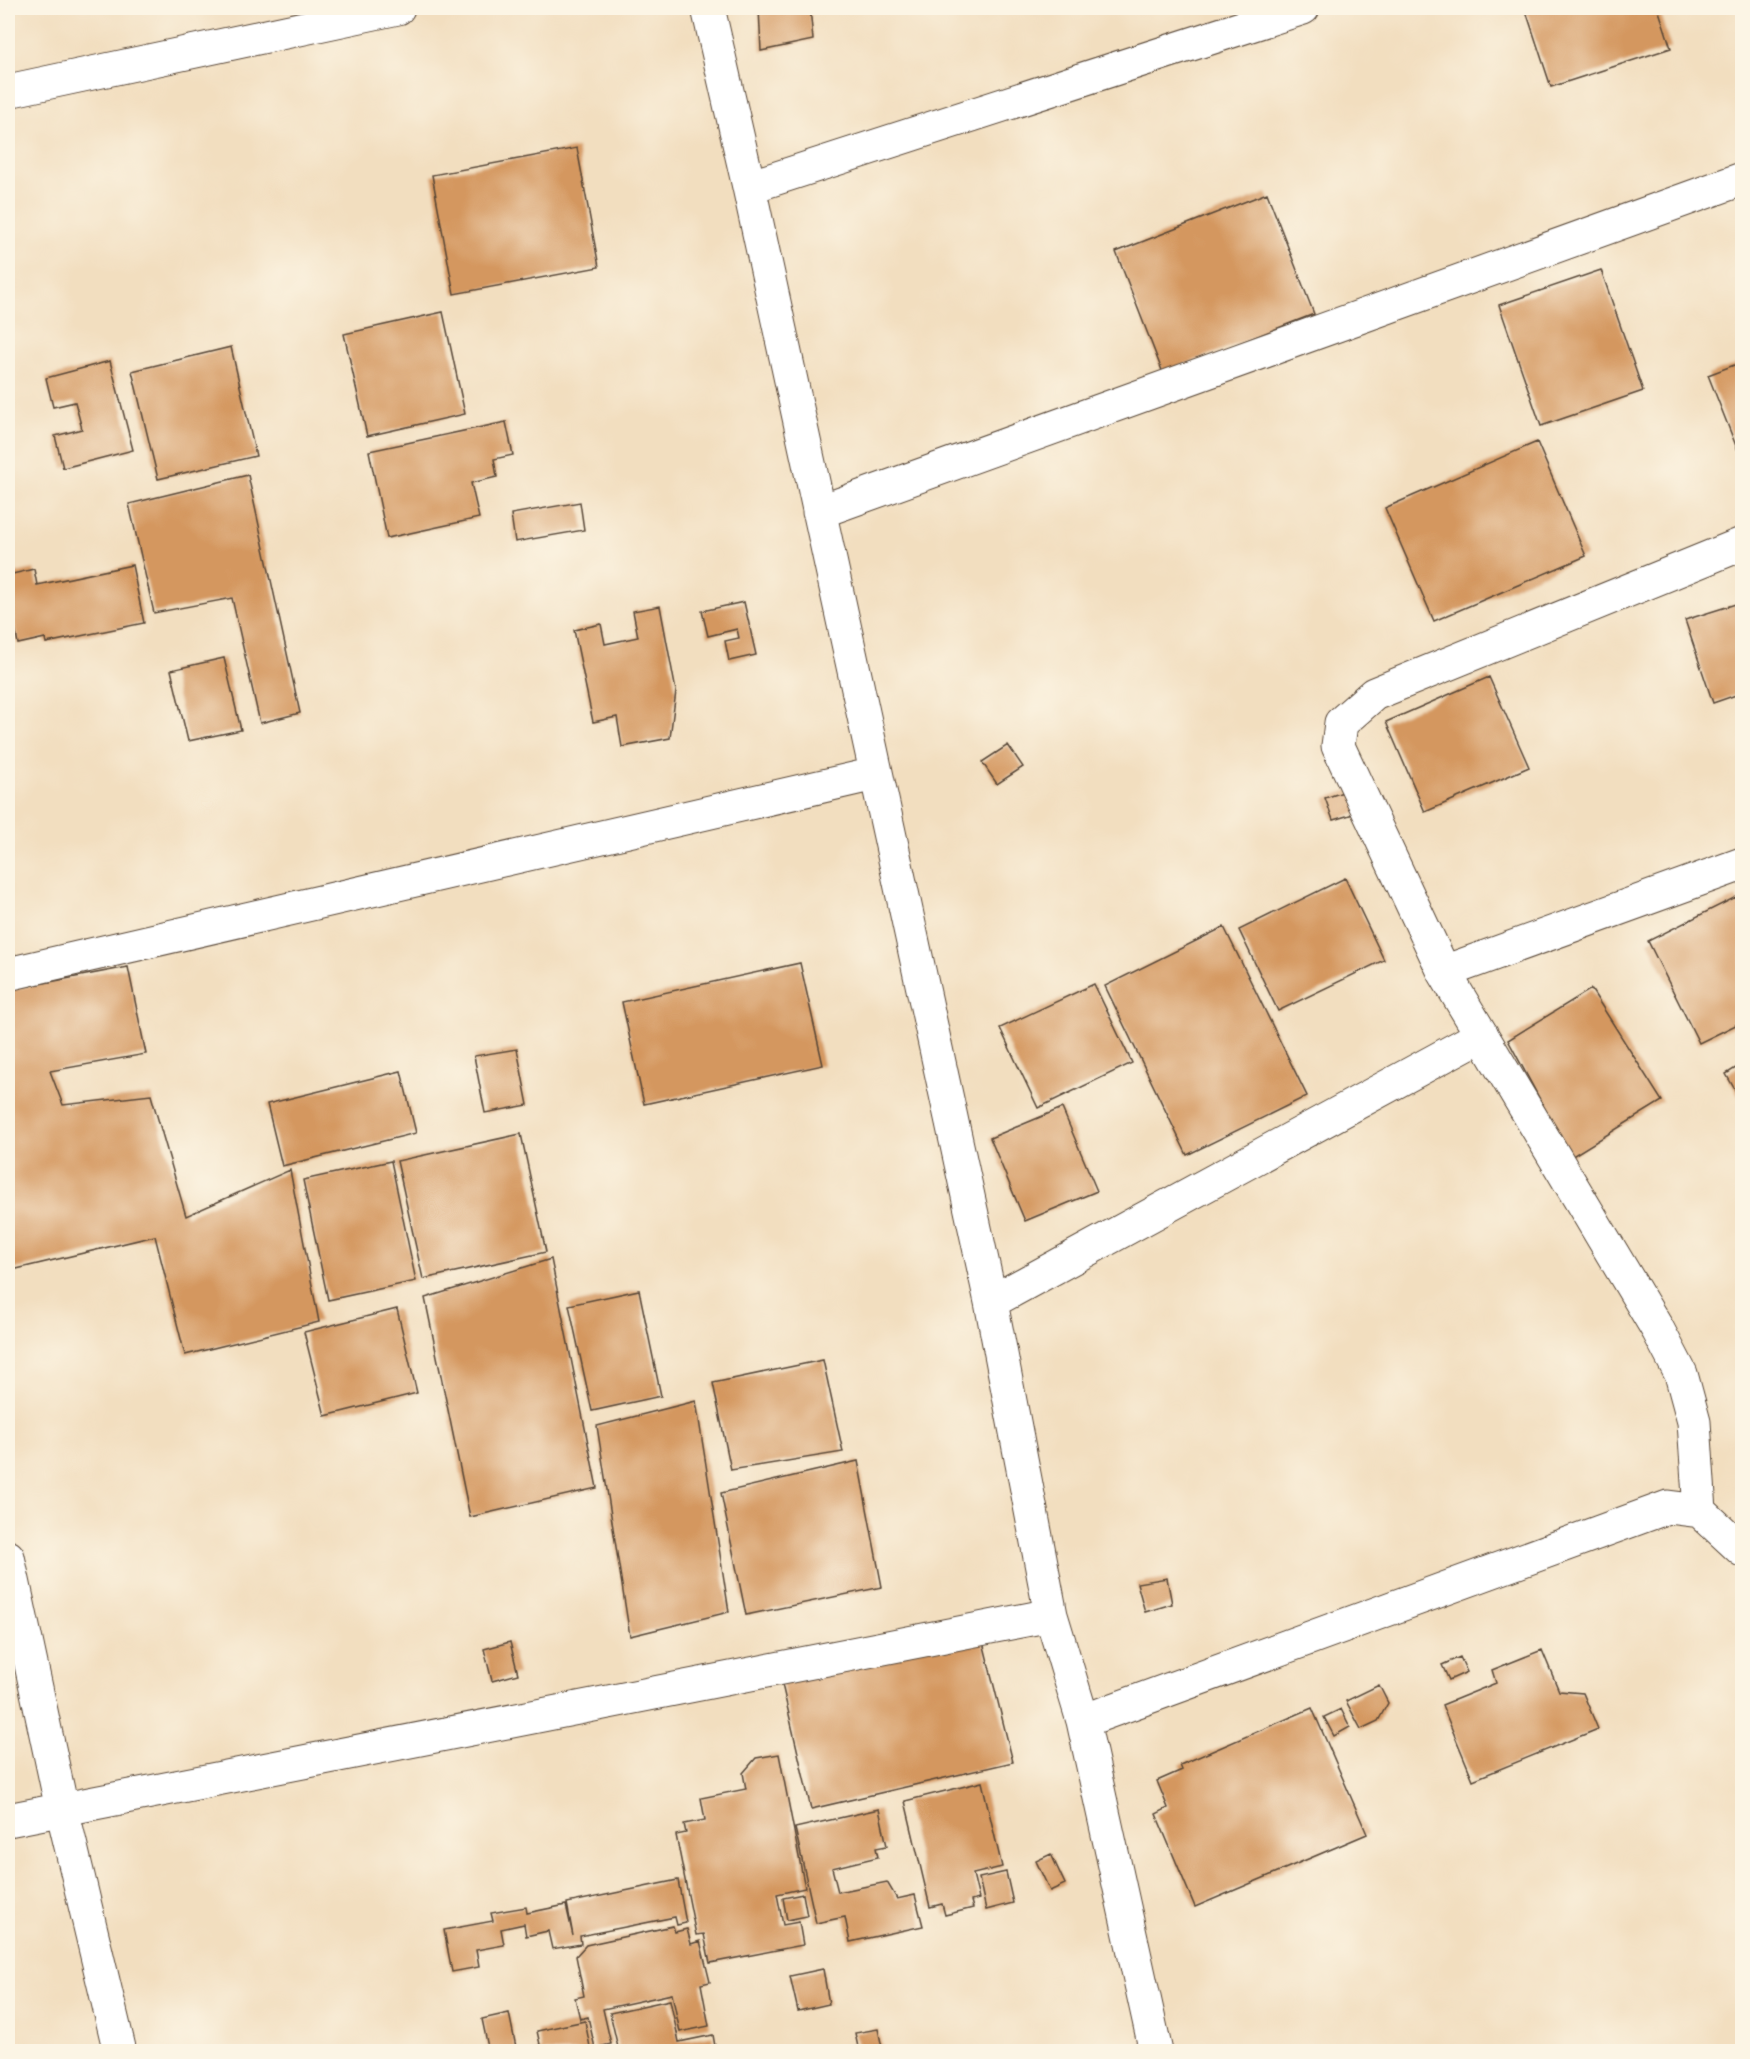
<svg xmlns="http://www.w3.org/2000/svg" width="1750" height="2059" font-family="Dekko,sans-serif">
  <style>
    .building { fill: #d4975e }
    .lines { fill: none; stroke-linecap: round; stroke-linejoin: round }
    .street-casing { stroke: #564536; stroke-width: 35 }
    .street { stroke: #fff; stroke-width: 33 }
  </style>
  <rect width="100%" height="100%" fill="#fcf5e5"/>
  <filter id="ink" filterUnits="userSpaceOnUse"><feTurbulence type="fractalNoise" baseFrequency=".0167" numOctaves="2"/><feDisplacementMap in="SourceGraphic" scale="12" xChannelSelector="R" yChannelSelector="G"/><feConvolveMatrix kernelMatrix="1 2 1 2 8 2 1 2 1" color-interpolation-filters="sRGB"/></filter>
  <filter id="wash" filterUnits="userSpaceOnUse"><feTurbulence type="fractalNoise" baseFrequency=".008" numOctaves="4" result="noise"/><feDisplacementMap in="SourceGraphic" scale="24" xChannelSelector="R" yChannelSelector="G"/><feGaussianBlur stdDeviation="1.35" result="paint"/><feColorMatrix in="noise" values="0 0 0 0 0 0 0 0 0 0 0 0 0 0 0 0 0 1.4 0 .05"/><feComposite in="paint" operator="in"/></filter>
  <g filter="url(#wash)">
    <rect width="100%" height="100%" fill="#f2debf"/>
    <g id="blocks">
      <!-- building -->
      <path class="building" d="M759,8h51l3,32 -52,11z
        M1525,8h133l13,40 -120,39z
        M577,148l22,119 -145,27 -22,-119z
        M1267,193l47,121 -151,59 -47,-121z
        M1601,270l42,121 -102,35 -42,-121z
        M443,312l22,102 -98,22 -23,-102z
        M231,347l25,109 -98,23 -26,-108z
        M110,361l23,89 -70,18 -8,-32 27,-7 -7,-27 -22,5 -7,-29z
        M1742,362v99l-34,-86z
        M506,422l7,33 -19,4 3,18 -26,6 8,35 -92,20 -18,-87z
        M1537,442l49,114 -152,65 -49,-113z
        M248,475l52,238 -40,10 -28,-125 -78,15 -25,-109z
        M580,502l4,28 -69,12 -4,-28z
        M132,565l12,58 -98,20 -1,-5 -27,6 -10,-55v-14l26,-6 3,16z
        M744,602l12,53 -27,6 -4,-20 14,-3 -2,-9 -29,7 -6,-25z
        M1742,602v91l-29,10 -28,-83z
        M660,606l16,85 -6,47 -48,9 -5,-30 -24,5 -19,-92 27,-6 4,20 33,-7 -5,-26z
        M224,658l17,72 -53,11 -17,-71z
        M1489,677l40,90 -104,45 -39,-90z
        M1008,745l15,22 -26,17 -15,-22z
        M1352,789l8,23 -27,8 -8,-22z
        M1345,878l39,82 -106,51 -39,-81z
        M1736,897l6,13v112l-43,21 -51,-102z
        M1224,927l83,169 -120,59 -82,-169z
        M800,963l23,102 -179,39 -22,-102z
        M128,967l18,87 -96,17 13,34 88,-10 35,121 104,-46 29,152 -134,33 -30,-119 -147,35v-281z
        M1094,984l38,79 -94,45 -38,-80z
        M1591,989l71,112 -91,56 -63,-117z
        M517,1049l11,56 -43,8 -11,-57z
        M1742,1064v38l-16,-28z
        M401,1071l15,62 -134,33 -15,-62z
        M1062,1108l35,83 -72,30 -35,-83z
        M521,1134l25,118 -123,27 -26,-118z
        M391,1161l25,120 -88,19 -25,-120z
        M551,1259l46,229 -127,29 -45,-219z
        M639,1290l22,106 -69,15 -23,-106z
        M397,1309l20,84 -92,23 -21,-84z
        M823,1360l20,92 -112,18 -18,-87z
        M696,1401l33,211 -99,24 -33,-210z
        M858,1461l24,126 -136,28 -25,-122z
        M1167,1578l5,26 -27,8 -8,-29z
        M980,1630l33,132 -202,47 -30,-129z
        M510,1642l8,32 -26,7 -8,-32z
        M1542,1650l17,41 24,2 15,36 -125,51 -31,-75 54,-22 -4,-13z
        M1460,1657l7,15 -18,8 -7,-15z
        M1379,1685l9,18 -10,18 -17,8 -15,-28z
        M1312,1708l55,126 -172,73 -39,-93 12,-6 -11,-27 25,-11 -2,-5z
        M1341,1709l9,18 -16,9 -10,-19z
        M779,1754l26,134 -28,6 6,31 16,-3 4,23 -93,18 -6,-29 -8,1 -20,-100 10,-2 -2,-9 21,-4 -4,-22 45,-9 -3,-16 13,-15z
        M982,1782l20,85 -29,7 6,25 -8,2 2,7 -28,7 -3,-11 -12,3 -25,-106z
        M879,1809l8,37 -11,2 2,9 -46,11 6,24 49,-10 10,17 18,-4 8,31 -73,16 -5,-25 -29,6 -21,-95z
        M1051,1854l14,30 -15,7 -14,-30z
        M1006,1872l7,31 -27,7 -7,-32z
        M678,1880l8,43 -9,2 -2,-8 -95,19 1,8 -29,5 -4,-18 -22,5 -2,-12 -23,5 3,16 -28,5 3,17 -27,5 -8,-42 49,-9 -2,-8 35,-6 1,6 39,-8 7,31 -6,-33z
        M803,1894l4,22 -20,4 -4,-22z
        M673,1926l2,6 12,-3 4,15 9,-3 10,41 -9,2 8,42 -29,6 -8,-38 -69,15 8,35 -16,4 -7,-31 -8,2 -5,-21 9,-2 -8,-40 10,-11z
        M823,1969l6,35 -31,7 -8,-35z
        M670,2000l9,42 34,-7 3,17h-97l-9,-39z
        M509,2013l8,39h-28l-7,-33z
        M585,2021l6,31h-55l5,-3 -4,-18z
        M878,2029l5,23h-24l-4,-19z"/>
    </g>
  </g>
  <g filter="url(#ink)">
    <use href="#blocks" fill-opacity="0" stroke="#564536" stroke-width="1.5"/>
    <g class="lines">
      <!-- street casing -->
      <g class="street-casing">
        <path id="street" d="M708,8l41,179 242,1115 60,313 32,106 73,331
          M8,91l390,-83
          M749,187l554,-179
          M819,512l923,-333
          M1444,972l298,-108
          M8,974l867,-200
          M991,1302l491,-267
          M1700,1511l-6,-89 -13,-48 -23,-44 -214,-358 -106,-226 3,-23 33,-29 368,-150
          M8,1557l54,252 58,243
          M1083,1721l585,-214 32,4 42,39
          M8,1820l1043,-205"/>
      </g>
      <!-- street -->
      <use href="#street" class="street"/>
    </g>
  </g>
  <!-- margin -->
  <rect width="1750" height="2059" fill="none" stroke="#fcf5e5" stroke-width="30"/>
</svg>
